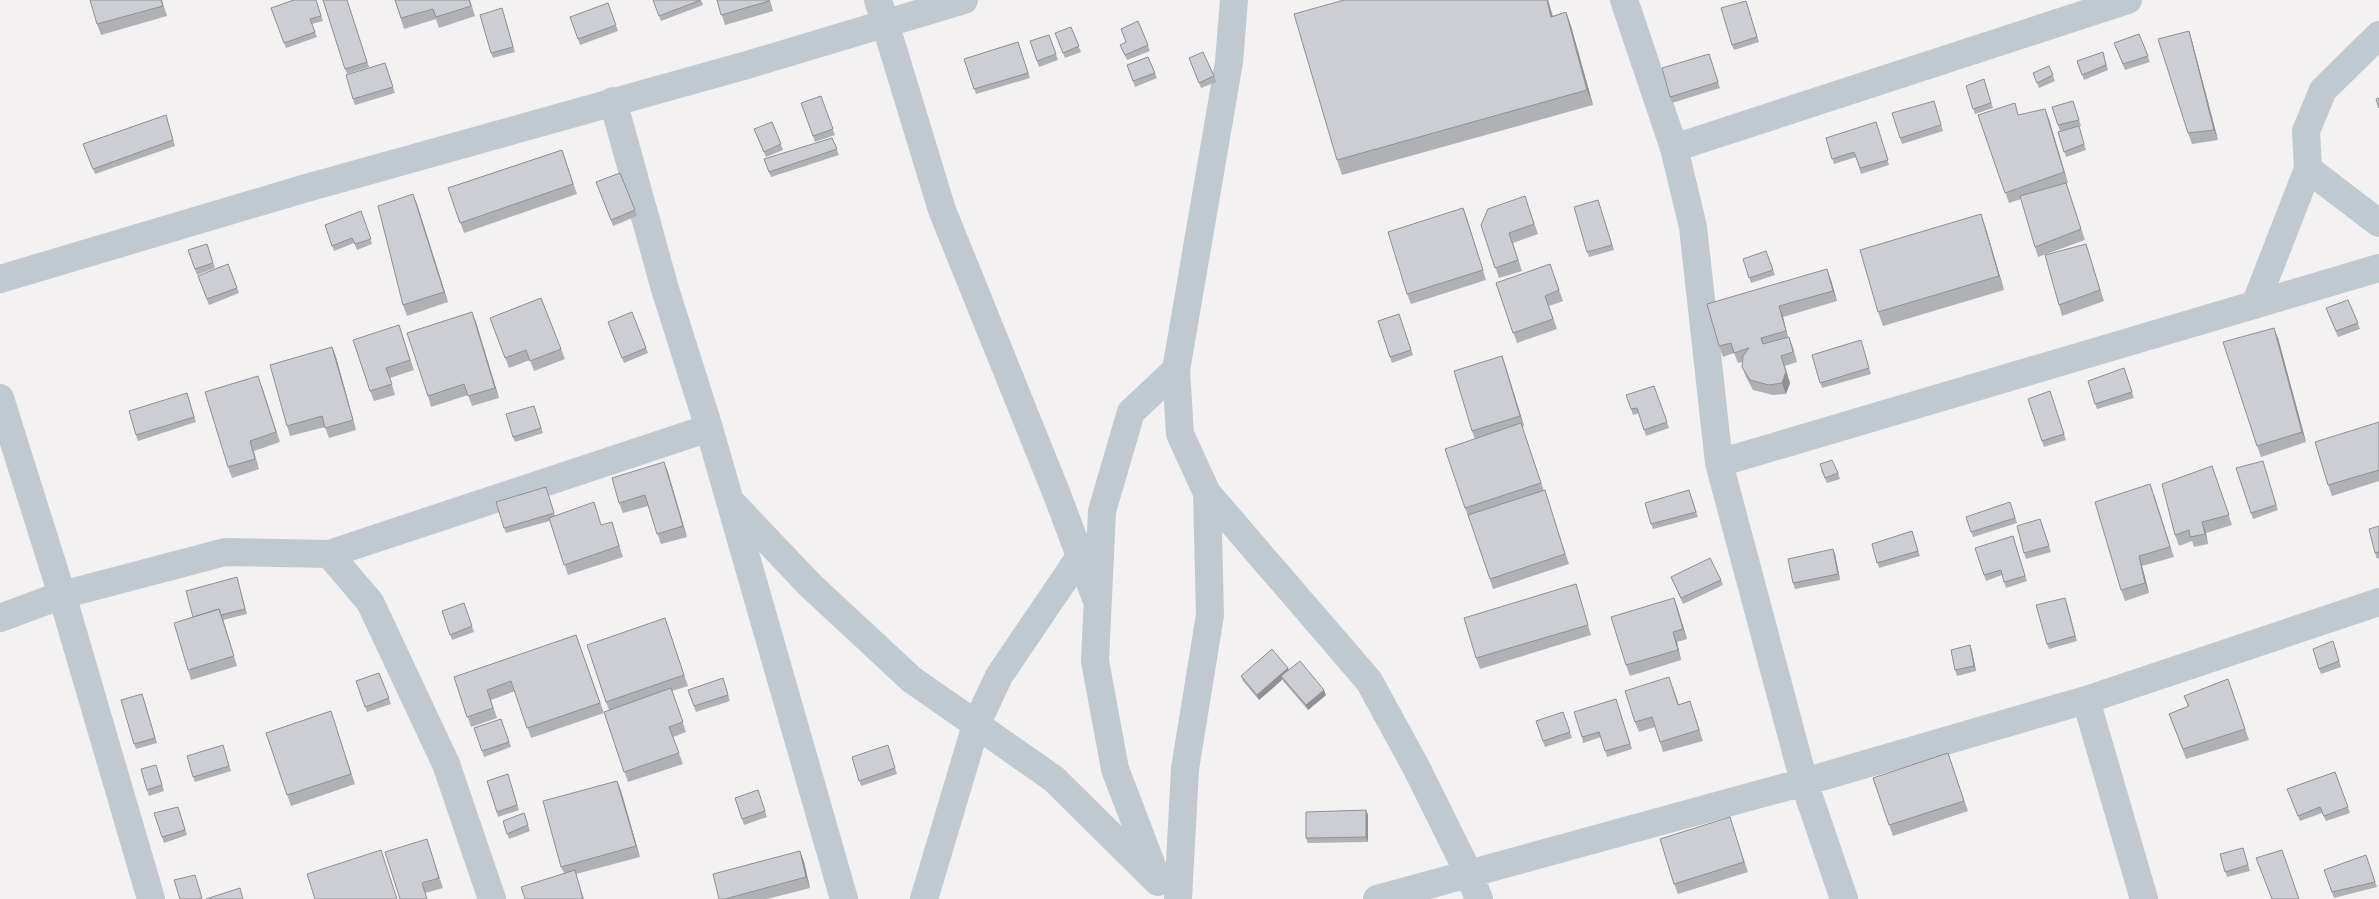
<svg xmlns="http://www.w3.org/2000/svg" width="2379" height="899" font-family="Jost,sans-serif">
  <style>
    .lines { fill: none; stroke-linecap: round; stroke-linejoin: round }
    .street { stroke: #c0c9cf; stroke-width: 28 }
    .wall { fill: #afb1b5 }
    .shaded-wall { fill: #8f9094 }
    .building { fill: #ccced3; stroke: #8f9094 }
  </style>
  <rect width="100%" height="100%" fill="#f3f1f1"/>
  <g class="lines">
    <!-- street -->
    <path class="street" d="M878,0l64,210 114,282 41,109
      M1234,0l-5,62 -53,308 4,64 27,59 162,188 47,86 53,107 10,25
      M1624,0l50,148 19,79 26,236 85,319 40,117
      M2379,35l-56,55 -17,41 2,38 71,54
      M613,101l52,188 44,139 135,471
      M1674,148l454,-148
      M0,279l303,-90 444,-124 217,-65
      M2255,305l53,-136
      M0,398l62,197 89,304
      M1719,463l660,-195
      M733,504l77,81 101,94 143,100 104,103
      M329,554l41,48 76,162 46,135
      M0,618l62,-23 163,-43 104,2 380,-126
      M2086,700l58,199
      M1155,874l-40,-105 -20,-108 7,-150 29,-99 45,-42
      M924,899l52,-174 23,-49 82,-121
      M1178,899l7,-130 25,-154 -3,-122
      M1377,899l427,-117 282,-82 293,-98"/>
  </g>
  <!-- wall -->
  <path class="wall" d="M162,0l5,16 -66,19 -4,-11z
    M316,0l7,21 -11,3 5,13 -31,11 -15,-40z
    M323,0h24l22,67 -22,7z
    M395,0h75l5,16 -36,12 -3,-9 -32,10z
    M653,0h48l2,5 -42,16z
    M717,0h53l3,11 -48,14z
    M1344,0h204l5,16 13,-4 5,14 22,79 -251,70 -5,-15z
    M1746,1l13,41 -25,8 -2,-5z
    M608,3l10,28 -38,14 -10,-28z
    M504,14l11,38 -22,6 -2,-5z
    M1138,21l12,30 -23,9 -7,-15 6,-3z
    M1071,27l10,25 -16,6 -10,-25z
    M2189,31l3,10 26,99 -26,4 -4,-11z
    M2139,34l11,28 -25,8 -11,-27z
    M1049,35l9,25 -19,7 -9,-26z
    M1018,42l12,36 -54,16 -12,-35z
    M2103,52l5,18 -24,10 -7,-19z
    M1709,54l11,34 -48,15 -2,-6z
    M1148,57l9,21 -22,9 -8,-22z
    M1189,58l25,18 2,6 -15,6z
    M385,63l10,30 -40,12 -2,-6z
    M2049,66l6,15 -16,7 -6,-15z
    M1984,79l9,29 -18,6 -9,-28z
    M821,96l14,39 -20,7 -14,-39z
    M1934,101l9,30 -41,13 -2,-6z
    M2073,101l8,25h-2l7,24 -20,7 -8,-25 16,-5 -14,4 -8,-24z
    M2045,109l23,74h-2l19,57 -47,17 -3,-10 -14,-48 -12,4 -31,-88h41z
    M166,115l9,31 -80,28 -12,-30z
    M772,122l11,28 -17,7 -12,-28z
    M1876,122l13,43 -28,9 -5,-17 -22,7 -8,-26z
    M832,138l7,17 -68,22 -7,-18z
    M562,150l15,44 -113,39 -16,-45z
    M620,173l17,43 -24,10 -17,-44z
    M1525,196l13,38 -25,9 9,28 -23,7 -18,-53z
    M1598,200l16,50 -25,7 -2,-5z
    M417,204l31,98 -41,14 -4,-11z
    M1463,208l23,72 -75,24 -4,-10z
    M361,211l11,33 -15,6 -3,-7 -20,8 -9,-26z
    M1981,214l5,15 18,61 -121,36 -5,-14z
    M207,244l8,24 -18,7 -9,-25z
    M1766,251l9,24 -24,8 -8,-24z
    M2089,254l15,47 -42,15 -3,-11z
    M228,264l11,29 -30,12 -11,-29z
    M1550,264l13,37 -14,5 8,23 -40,14 -21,-60z
    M1831,280l6,21 -54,16 5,20h1l4,10 4,15 -12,4 5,17 -4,11 -13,1 -20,-5 -7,-13 -4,-10 1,-5 -5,1 -4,-10 -11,4 -4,-11 -12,-42z
    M541,298l24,61 -31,12 -4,-11 -21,8 -19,-50z
    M2348,300l12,29 -22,8 -12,-29z
    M472,312l27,86 -27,8 -4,-11 -37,12 -3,-11z
    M632,312l16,41 -24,10 -16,-41z
    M1399,314l14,41 -21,8 -14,-42z
    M399,325l15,45 -24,8 5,17 -21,6 -4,-10z
    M2278,338l28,104 -45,15 -4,-11z
    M1861,340l10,34 -49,14 -10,-33z
    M332,347l4,10 20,73 -27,8 -4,-11 -35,9 -3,-10z
    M1502,356l22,70 -2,1 22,64 4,10 21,63 -76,25 -23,-70h-1l-4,-11 10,-69 -3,-8z
    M2124,368l10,30 -37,11 -9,-28z
    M262,386l18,56 -26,9 5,18 -27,9 -4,-11z
    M1654,386l15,42 -23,8 -7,-23 -6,2 -7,-20z
    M2050,391l16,49 -22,7 -16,-48z
    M187,393l9,29 -58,19 -2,-6z
    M534,406l9,27 -28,9 -2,-5z
    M2379,422v59l-47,15 -4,-11z
    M664,462l23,75 -26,7 -13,-38 -25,7 -4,-10z
    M2212,466l20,59 -26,8 2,11 -14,3 -2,-6 -13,5 -4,-11z
    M2264,466l14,44 -25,9 -17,-51z
    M1821,470l17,3 2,6 -13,4z
    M546,487l9,29 47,9 10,-3 11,35 -55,18 -18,-54 -44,12 -2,-5z
    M2154,494l20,63 -32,9 7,27 -24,8 -4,-11z
    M1691,496l7,21 -45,12 -2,-5z
    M2010,502l7,21 -44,14 -7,-20z
    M2042,524l9,28 -25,7 -2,-6z
    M2379,526v32l-2,1 -2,-6z
    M1912,531l8,25 -41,12 -7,-24z
    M2013,536l14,45 -21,7 -4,-13 -16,6 -11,-33z
    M1835,554l5,26 -45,9 -2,-6z
    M237,577l10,37 -24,6 14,46 -46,14 -3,-10 5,-53z
    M1671,577l50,3 2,5 -40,19z
    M1579,594l12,41 -111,34 -4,-11z
    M1674,598l13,41 -10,3 4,18 -51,16 -4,-11z
    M464,603l10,29 -22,8 -10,-29z
    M2067,603l10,38 -28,8 -2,-5z
    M669,629l19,57 -16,5 14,41 -13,5 10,27 -55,18 -24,-70 5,-2 -3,-8z
    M576,635l28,78 -73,25 -16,-47 -24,9 6,18 -26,9 -17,-50z
    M2333,641l8,26 -20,7 -2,-5z
    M1970,645l2,6 4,20 -19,5 -2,-6z
    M1288,668l1,2 37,25 -18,15 -25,-29v-2l-24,21 -16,-19 -2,-5z
    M379,673l12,31 -24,8 -11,-31z
    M723,678l7,23 -34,11 -8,-22z
    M2228,679l21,61 -63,19 -17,-45 19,-7 -4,-11z
    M1673,687l6,18 15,7 9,29 -40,11 -8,-25 -16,5 -4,-10z
    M144,699l13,44 -21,6 -2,-5z
    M1616,699l16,50 -25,8 -6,-20 -18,6 -1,-6z
    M331,711l24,73 -64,22 -25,-73z
    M1563,712l9,26 -27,9 -9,-26z
    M501,719l10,28 -27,10 -10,-29z
    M223,745l8,26 -36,11 -2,-5z
    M888,745l9,29 -36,12 -9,-29z
    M1948,753l20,58 -75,25 -20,-58z
    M158,771l6,20 -15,5 -2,-6z
    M2335,772l15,41 -24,8 -4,-8 -22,8 -13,-32z
    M508,774l11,36 -21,7 -11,-36z
    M617,781l4,10 19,66 -64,17 8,25h-59l39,-26 -3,-6z
    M758,790l9,27 -23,8 -9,-27z
    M1366,810l2,5v27l-60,1 -2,-5z
    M180,812l7,23 -23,8 -2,-6z
    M524,813l6,18 -21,8 -6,-18z
    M1733,827l15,45 -70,22 -4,-10z
    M427,839l16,49 -18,5 2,6h-27z
    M2243,848l7,23 -23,6 -7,-23z
    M800,851l4,11 6,26 -43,11h-48z
    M2366,855l11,32 -43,11 -10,-28z"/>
  <!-- shaded-wall -->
  <path class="shaded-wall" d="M1547,0h1l8,31 -5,-14z
    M1566,12l5,14 22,79 -6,-15z
    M2189,31l3,10 26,99 -4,-10z
    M2045,109l4,10 19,64 -4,-11z
    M413,194l4,10 31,98 -4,-10z
    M1463,208l4,10 19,62 -3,-10z
    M1981,214l5,15 18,61 -5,-14z
    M1827,269l4,11 6,21 -4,-10z
    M1779,306l4,11 6,25 -3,-11z
    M472,312l4,10 23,76 -4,-10z
    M2274,328l4,10 28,104 -4,-10z
    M332,347l4,10 20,73 -3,-10z
    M1502,356l4,11 18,59 -4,-10z
    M1781,356l9,27 -4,11 -4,-11z
    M664,462l4,10 19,65 -4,-11z
    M2202,522l4,11 2,11 -3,-10z
    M1833,549l2,5 5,26 -2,-6z
    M2139,556l3,10 7,27 -4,-10z
    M1674,598l4,11 9,30 -4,-10z
    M219,609l4,10 14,47 -3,-10z
    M1673,632l4,10 4,18 -3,-10z
    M1970,645l2,6 4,20 -2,-5z
    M1288,668l2,5 -9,3 2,3 -24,21 -2,-5z
    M1324,690l2,5 -18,15 -2,-5z
    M617,781l4,10 19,66 -4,-11z
    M1366,810l2,5v27l-2,-5z
    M800,851l4,11 6,26 -4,-11z"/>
  <!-- building -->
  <path class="building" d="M90,0h71l2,6 -66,18z
    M294,0h22l5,16 -11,3 5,13 -31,11 -13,-35z
    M323,0h24l20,62 -22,7z
    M395,0h74l2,6 -35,11 -3,-8 -32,9z
    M653,0h48l-42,16z
    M717,0h52v1l-48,14z
    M1344,0h203l4,17 15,-5 21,78 -250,70 -43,-146z
    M1746,1l11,36 -25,8 -11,-37z
    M608,3l8,22 -38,14 -8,-22z
    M502,8l11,39 -22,6 -11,-38z
    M1138,21l10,24 -23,10 -5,-10 6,-3 -5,-13z
    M1071,27l8,19 -16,7 -8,-20z
    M2189,31l25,99 -26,3 -30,-94z
    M2139,34l9,22 -25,8 -9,-21z
    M1049,35l7,19 -19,7 -7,-20z
    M1018,42l10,31 -54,16 -10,-30z
    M1203,52l11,24 -15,7 -10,-25z
    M2103,52l3,13 -24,10 -5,-14z
    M1709,54l9,28 -48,15 -8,-29z
    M1148,57l7,16 -22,8 -6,-16z
    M385,63l8,24 -40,12 -7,-24z
    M2049,66l4,9 -16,8 -4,-10z
    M1984,79l7,24 -18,6 -7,-23z
    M821,96l12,33 -20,7 -12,-33z
    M2379,98v10l-3,-9z
    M1934,101l7,24 -41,13 -8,-25z
    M2073,101l6,19 -21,5 -6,-18z
    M2015,103l3,12 27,-6 19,63 -59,21 -27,-78z
    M166,115l7,25 -80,29 -10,-25z
    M772,122l9,22 -17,8 -10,-23z
    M1876,122l12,38 -28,8 -6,-16 -22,7 -6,-21z
    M2079,126l5,18 -20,8 -6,-20z
    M832,138l5,11 -68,23 -5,-13z
    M562,150l11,34 -113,39 -12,-35z
    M620,173l15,37 -24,10 -15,-38z
    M2066,183l15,46 -46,18 -15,-51z
    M413,194l31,98 -41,13 -25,-99z
    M1525,196l9,28 -25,9 9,27 -23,8 -14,-43 7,-16z
    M1598,200l14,45 -25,7 -13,-45z
    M1463,208l20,62 -76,24 -19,-62z
    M361,211l10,28 -16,5 -3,-6 -20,8 -7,-21z
    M1981,214l18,62 -121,36 -18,-62z
    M207,244l6,19 -18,6 -7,-19z
    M2086,244l14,46 -41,15 -14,-50z
    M1766,251l7,19 -24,8 -6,-19z
    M228,264l9,24 -30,11 -9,-23z
    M1550,264l9,26 -14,6 8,23 -40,14 -17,-50z
    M1827,269l6,22 -54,15 7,25 -25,7 2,6 26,-7 4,15 -12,4 5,16 -4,11 -13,2 -19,-5 -8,-13 1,-11 6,-8 -15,5 -3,-10 -12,3 -12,-42z
    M541,298l20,51 -31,12 -4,-11 -21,8 -15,-40z
    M2348,300l10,23 -22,8 -10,-23z
    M472,312l23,76 -27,8 -4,-12 -36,12 -21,-63z
    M632,312l14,36 -24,10 -14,-36z
    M1399,314l12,36 -21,7 -12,-36z
    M399,325l11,35 -24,8 6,16 -22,7 -17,-51z
    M2274,328l28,104 -45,14 -34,-104z
    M1861,340l8,28 -49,15 -8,-28z
    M332,347l21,73 -28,8 -3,-12 -35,10 -17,-61z
    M1502,356l18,60 -48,15 -18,-60z
    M2124,368l8,24 -37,12 -7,-23z
    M258,376l18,56 -26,9 5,18 -27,8 -23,-75z
    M1654,386l13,36 -23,8 -7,-22 -6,1 -5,-14z
    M2050,391l14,43 -22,7 -14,-42z
    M187,393l7,24 -58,18 -7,-24z
    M534,406l7,22 -28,9 -7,-23z
    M2379,422v48l-51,15 -13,-43z
    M1521,423l20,60 -76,25 -20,-59z
    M1832,460l6,13 -13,5 -5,-14z
    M2263,461l13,44 -25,8 -15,-45z
    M664,462l19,64 -26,8 -12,-39 -26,8 -7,-25z
    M2212,466l17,49 -27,7 3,12 -15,3 -1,-7 -14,5 -13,-51z
    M2150,484l20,63 -31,9 6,27 -24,7 -26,-88z
    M546,487l8,26 -50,15 -8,-26z
    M1545,490l20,64 -75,25 -22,-64z
    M1689,490l7,22 -45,12 -6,-21z
    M594,502l7,23 11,-3 7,24 -55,19 -15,-47z
    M2010,502l5,16 -44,14 -5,-15z
    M2040,519l9,27 -25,7 -7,-27z
    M2379,526v26l-4,1 -6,-24z
    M1912,531l6,20 -41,12 -5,-19z
    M2013,536l12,40 -21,6 -3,-12 -17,5 -9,-27z
    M1833,549l5,25 -45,9 -5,-24z
    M1710,558l11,22 -40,18 -10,-21z
    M237,577l8,32 -24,6 -2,-6 -26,8 -7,-26z
    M1576,584l12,41 -112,33 -12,-40z
    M1674,598l9,31 -10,3 5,18 -52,15 -15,-48z
    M2065,598l10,38 -28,8 -11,-39z
    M464,603l8,23 -22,9 -8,-24z
    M219,609l15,47 -46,14 -14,-47z
    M665,618l19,57 -78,27 -19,-57z
    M576,635l24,68 -73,25 -16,-47 -24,9 6,18 -26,9 -13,-40z
    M2333,641l6,20 -20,8 -6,-20z
    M1970,645l4,21 -19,4 -4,-20z
    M1272,649l16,19 -31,27 -16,-19z
    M1300,661l24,29 -18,15 -25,-29z
    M379,673l10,25 -24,9 -9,-26z
    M1669,677l9,28 12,-4 9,29 -39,12 -8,-25 -17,5 -10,-31z
    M723,678l5,17 -34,11 -6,-16z
    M2228,679l17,50 -62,20 -14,-35 20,-8 -5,-10z
    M671,688l12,34 -14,5 10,26 -55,19 -20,-60z
    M142,694l13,44 -21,6 -13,-44z
    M1616,699l14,45 -25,7 -6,-19 -17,5 -8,-25z
    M331,711l20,63 -64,21 -21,-62z
    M1563,712l7,20 -27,9 -7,-20z
    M501,719l8,23 -27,9 -8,-23z
    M223,745l6,21 -36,11 -6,-21z
    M888,745l7,23 -36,13 -7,-24z
    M1948,753l16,48 -75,24 -16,-47z
    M156,765l6,20 -15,5 -6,-21z
    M2335,772l13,35 -24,9 -4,-9 -22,9 -11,-27z
    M508,774l9,31 -20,7 -10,-31z
    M617,781l19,65 -75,21 -18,-66z
    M758,790l7,21 -23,8 -7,-21z
    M178,807l7,23 -23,7 -8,-24z
    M1366,810v27l-60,1v-26z
    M524,813l4,12 -21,9 -4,-13z
    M1730,817l14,45 -70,22 -14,-45z
    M427,839l12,39 -17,5 5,16h-27l-15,-47z
    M2243,848l5,17 -23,7 -5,-18z
    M381,850l16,49h-82l-8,-25z
    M2282,850l17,49h-27l-16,-41z
    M800,851l6,26 -81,22h-6l-6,-25z
    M2366,855l9,27 -43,10 -8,-22z
    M575,870l8,29h-58l-4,-12z
    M195,875l7,23 -3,1h-19l-6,-19z
    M240,888l3,11h-37z"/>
</svg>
